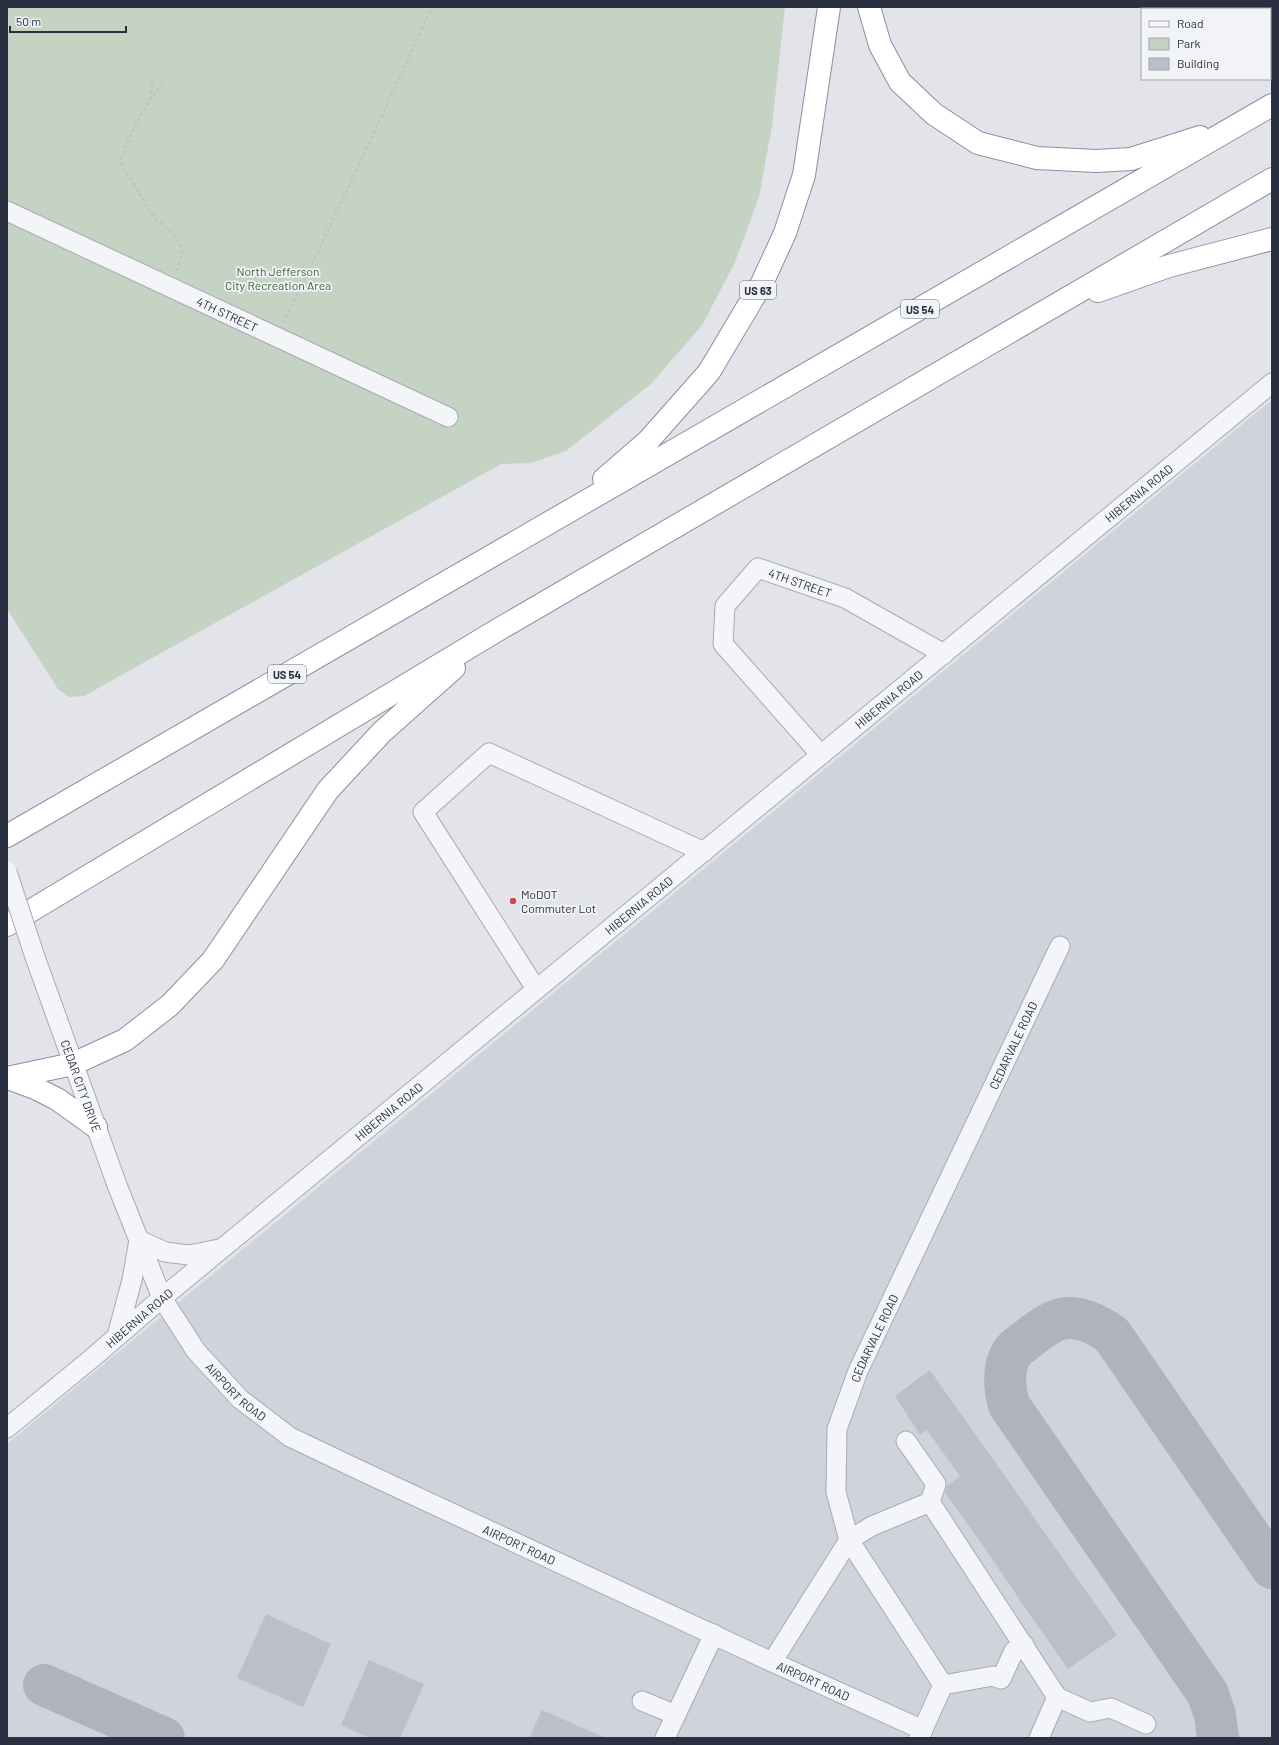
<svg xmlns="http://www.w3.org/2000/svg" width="1279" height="1745" font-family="Barlow,sans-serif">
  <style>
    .built { fill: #d0d3dc }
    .green { fill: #c5d3c3 }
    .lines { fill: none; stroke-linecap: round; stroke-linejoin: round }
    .taxiway { stroke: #aeb3be; stroke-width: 42 }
    .building { fill: #bcbfc9 }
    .minor-casing { stroke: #a7aab4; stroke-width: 21 }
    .highway-casing { stroke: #8990a0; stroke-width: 24 }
    .path { stroke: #bfc2c8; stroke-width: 2.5; stroke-dasharray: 3 3; stroke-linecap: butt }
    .minor { stroke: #f4f5f8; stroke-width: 19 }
    .highway { stroke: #fff; stroke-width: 22 }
    .minor-bridge-casing { stroke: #a7aab4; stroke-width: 21; stroke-linecap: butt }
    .minor-bridge { stroke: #f4f5f8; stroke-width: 19 }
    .poi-dot { fill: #ca4b50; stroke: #f1f3f7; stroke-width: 1.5 }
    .labels { text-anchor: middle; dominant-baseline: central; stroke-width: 3.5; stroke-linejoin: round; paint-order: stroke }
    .shield { fill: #f1f3f7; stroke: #666a78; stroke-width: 1 }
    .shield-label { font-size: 11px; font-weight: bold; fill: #2a3041 }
    .park-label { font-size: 12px; fill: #3b5c38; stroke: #f1f3f7 }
    .street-label { font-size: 12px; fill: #2a3041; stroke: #f1f3f7 }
    .poi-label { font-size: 12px; fill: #2a3041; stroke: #f1f3f7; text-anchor: start }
  </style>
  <rect width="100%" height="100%" fill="#e2e4ea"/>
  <!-- built -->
  <path class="built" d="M1272,400v1338h-1265v-294z"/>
  <!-- green -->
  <path class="green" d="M7,7h778l-13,119 -13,71 -24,65 -32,62 -52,60 -85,67 -35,12 -30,1 -417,232 -15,1 -11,-8 -51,-80z"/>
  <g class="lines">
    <!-- taxiway -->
    <path class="taxiway" d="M44,1685l120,53
      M1218,1738l-3,-23 -7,-21 -199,-289c-5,-17 -7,-42 6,-56 6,-5 13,-10 19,-15 7,-5 18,-13 27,-15 18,-4 37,6 51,16l160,233"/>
  </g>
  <!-- building -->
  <path class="building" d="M930,1370l187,265 -49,34 -40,-57 -48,-71 -35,-48 2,-7 13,-10 -33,-46 -7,5 -25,-39z
    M266,1614l65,30 -28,63 -66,-29z
    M369,1660l55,24 -24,54h-30l-29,-13z
    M542,1710l64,28h-77z"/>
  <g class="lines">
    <!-- minor casing -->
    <g class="minor-casing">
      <g id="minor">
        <path id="s1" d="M7,211l441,206"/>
        <path id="s2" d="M821,755l-98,-111 2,-38 33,-38 87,30 99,56"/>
        <path id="s3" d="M35,957l82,228 45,113 34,53 44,48 50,38 65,31 417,194 151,68"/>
        <path d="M536,989l-113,-177 66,-59 215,99"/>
        <path d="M117,1336l15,-56 7,-40 26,12 24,3 30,-6"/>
        <path id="s4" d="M7,1428l84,-69 71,-61 1110,-915"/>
        <path d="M906,1441l30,43 -6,18 127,195"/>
        <path d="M772,1662l77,-122 23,-14 58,-24"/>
        <path d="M943,1685l50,-9 8,3 13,-28 10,-6"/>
        <path d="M642,1701l34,14"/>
        <path d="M665,1738l49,-104"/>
        <path id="s5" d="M919,1738l24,-53 -94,-145 -13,-48 1,-63 21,-58 202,-425"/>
        <path d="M1039,1738l18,-41 33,15 21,-4 35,16"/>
      </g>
    </g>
    <!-- highway casing -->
    <g class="highway-casing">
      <path id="highway" d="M869,7l11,38 20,37 34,32 44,29 59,15 59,3 35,-2 69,-22
        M1098,291l71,-25 103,-27
        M604,479l44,-38 61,-69 53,-89 23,-50 19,-58 25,-168
        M7,836l1265,-731
        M7,925l489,-294 776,-452
        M7,1078l66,-14 52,-24 45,-35 43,-45 115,-170 54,-58 72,-64
        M8,1078l27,10 22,11 39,28"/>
    </g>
    <!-- path -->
    <path class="path" d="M163,84c-4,4 -8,9 -12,14 -6,9 -30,54 -30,63 1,9 8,14 12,21 7,11 11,22 19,32 17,22 40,23 24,58
      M150,99l1,-11 2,-8
      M283,323l62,-128 87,-188"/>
    <!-- minor -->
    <use href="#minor" class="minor"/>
    <!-- highway -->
    <use href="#highway" class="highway"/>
    <!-- minor-bridge casing -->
    <g class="minor-bridge-casing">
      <path id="minor-bridge" d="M7,872l28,85"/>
    </g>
    <!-- minor-bridge -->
    <use href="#minor-bridge" class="minor-bridge"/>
  </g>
  <!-- markers -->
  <circle class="poi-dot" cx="513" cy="901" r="4"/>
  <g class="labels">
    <!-- shield labels -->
    <g class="shield">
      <rect x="740" y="281" width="36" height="18" rx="3"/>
      <rect x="901" y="300" width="38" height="18" rx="3"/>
      <rect x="268" y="665" width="38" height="18" rx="3"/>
    </g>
    <g class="shield-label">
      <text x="758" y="290">US 63</text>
      <text x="920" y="309">US 54</text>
      <text x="287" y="674">US 54</text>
    </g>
    <!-- park labels -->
    <g class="park-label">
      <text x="278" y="271">North Jefferson<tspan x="278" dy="14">City Recreation Area</tspan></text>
    </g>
    <!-- street labels -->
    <g class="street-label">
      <text stroke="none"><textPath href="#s1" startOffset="243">4TH STREET</textPath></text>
      <text stroke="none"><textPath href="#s4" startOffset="1468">HIBERNIA ROAD</textPath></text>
      <text stroke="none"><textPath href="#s2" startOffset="281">4TH STREET</textPath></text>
      <text stroke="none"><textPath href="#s4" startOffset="1144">HIBERNIA ROAD</textPath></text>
      <text stroke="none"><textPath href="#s4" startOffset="820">HIBERNIA ROAD</textPath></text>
      <text stroke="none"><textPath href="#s5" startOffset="766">CEDARVALE ROAD</textPath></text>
      <text stroke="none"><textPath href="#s3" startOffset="137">CEDAR CITY DRIVE</textPath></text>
      <text stroke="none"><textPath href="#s4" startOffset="496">HIBERNIA ROAD</textPath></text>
      <text stroke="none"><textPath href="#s4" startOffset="172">HIBERNIA ROAD</textPath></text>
      <text stroke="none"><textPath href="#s5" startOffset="442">CEDARVALE ROAD</textPath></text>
      <text stroke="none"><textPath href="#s3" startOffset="484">AIRPORT ROAD</textPath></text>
      <text stroke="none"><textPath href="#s3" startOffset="808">AIRPORT ROAD</textPath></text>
      <text stroke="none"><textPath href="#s3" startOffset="1132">AIRPORT ROAD</textPath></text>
    </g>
    <!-- poi labels -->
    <g class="poi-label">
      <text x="521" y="894">MoDOT<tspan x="521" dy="14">Commuter Lot</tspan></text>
    </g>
  </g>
  <!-- border -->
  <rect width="1279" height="1745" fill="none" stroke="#2a3041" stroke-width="16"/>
  <!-- legend -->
  <rect x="1141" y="8" width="130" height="72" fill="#f1f3f7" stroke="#a1a5ae"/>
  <rect x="1149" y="21" width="20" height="6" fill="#f4f5f8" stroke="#a1a5ae"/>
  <text x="1177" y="28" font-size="12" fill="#2a3041">Road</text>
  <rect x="1149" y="38" width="20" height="12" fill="#c5d3c3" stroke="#a1a5ae"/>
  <text x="1177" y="48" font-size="12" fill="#2a3041">Park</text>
  <rect x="1149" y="58" width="20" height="12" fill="#bcbfc9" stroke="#a1a5ae"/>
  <text x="1177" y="68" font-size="12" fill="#2a3041">Building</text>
  <!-- scale -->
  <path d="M10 26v6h116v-6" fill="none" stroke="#2a3041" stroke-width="2"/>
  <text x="16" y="26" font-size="12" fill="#2a3041" stroke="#f1f3f7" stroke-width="3" paint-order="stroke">50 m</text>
</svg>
